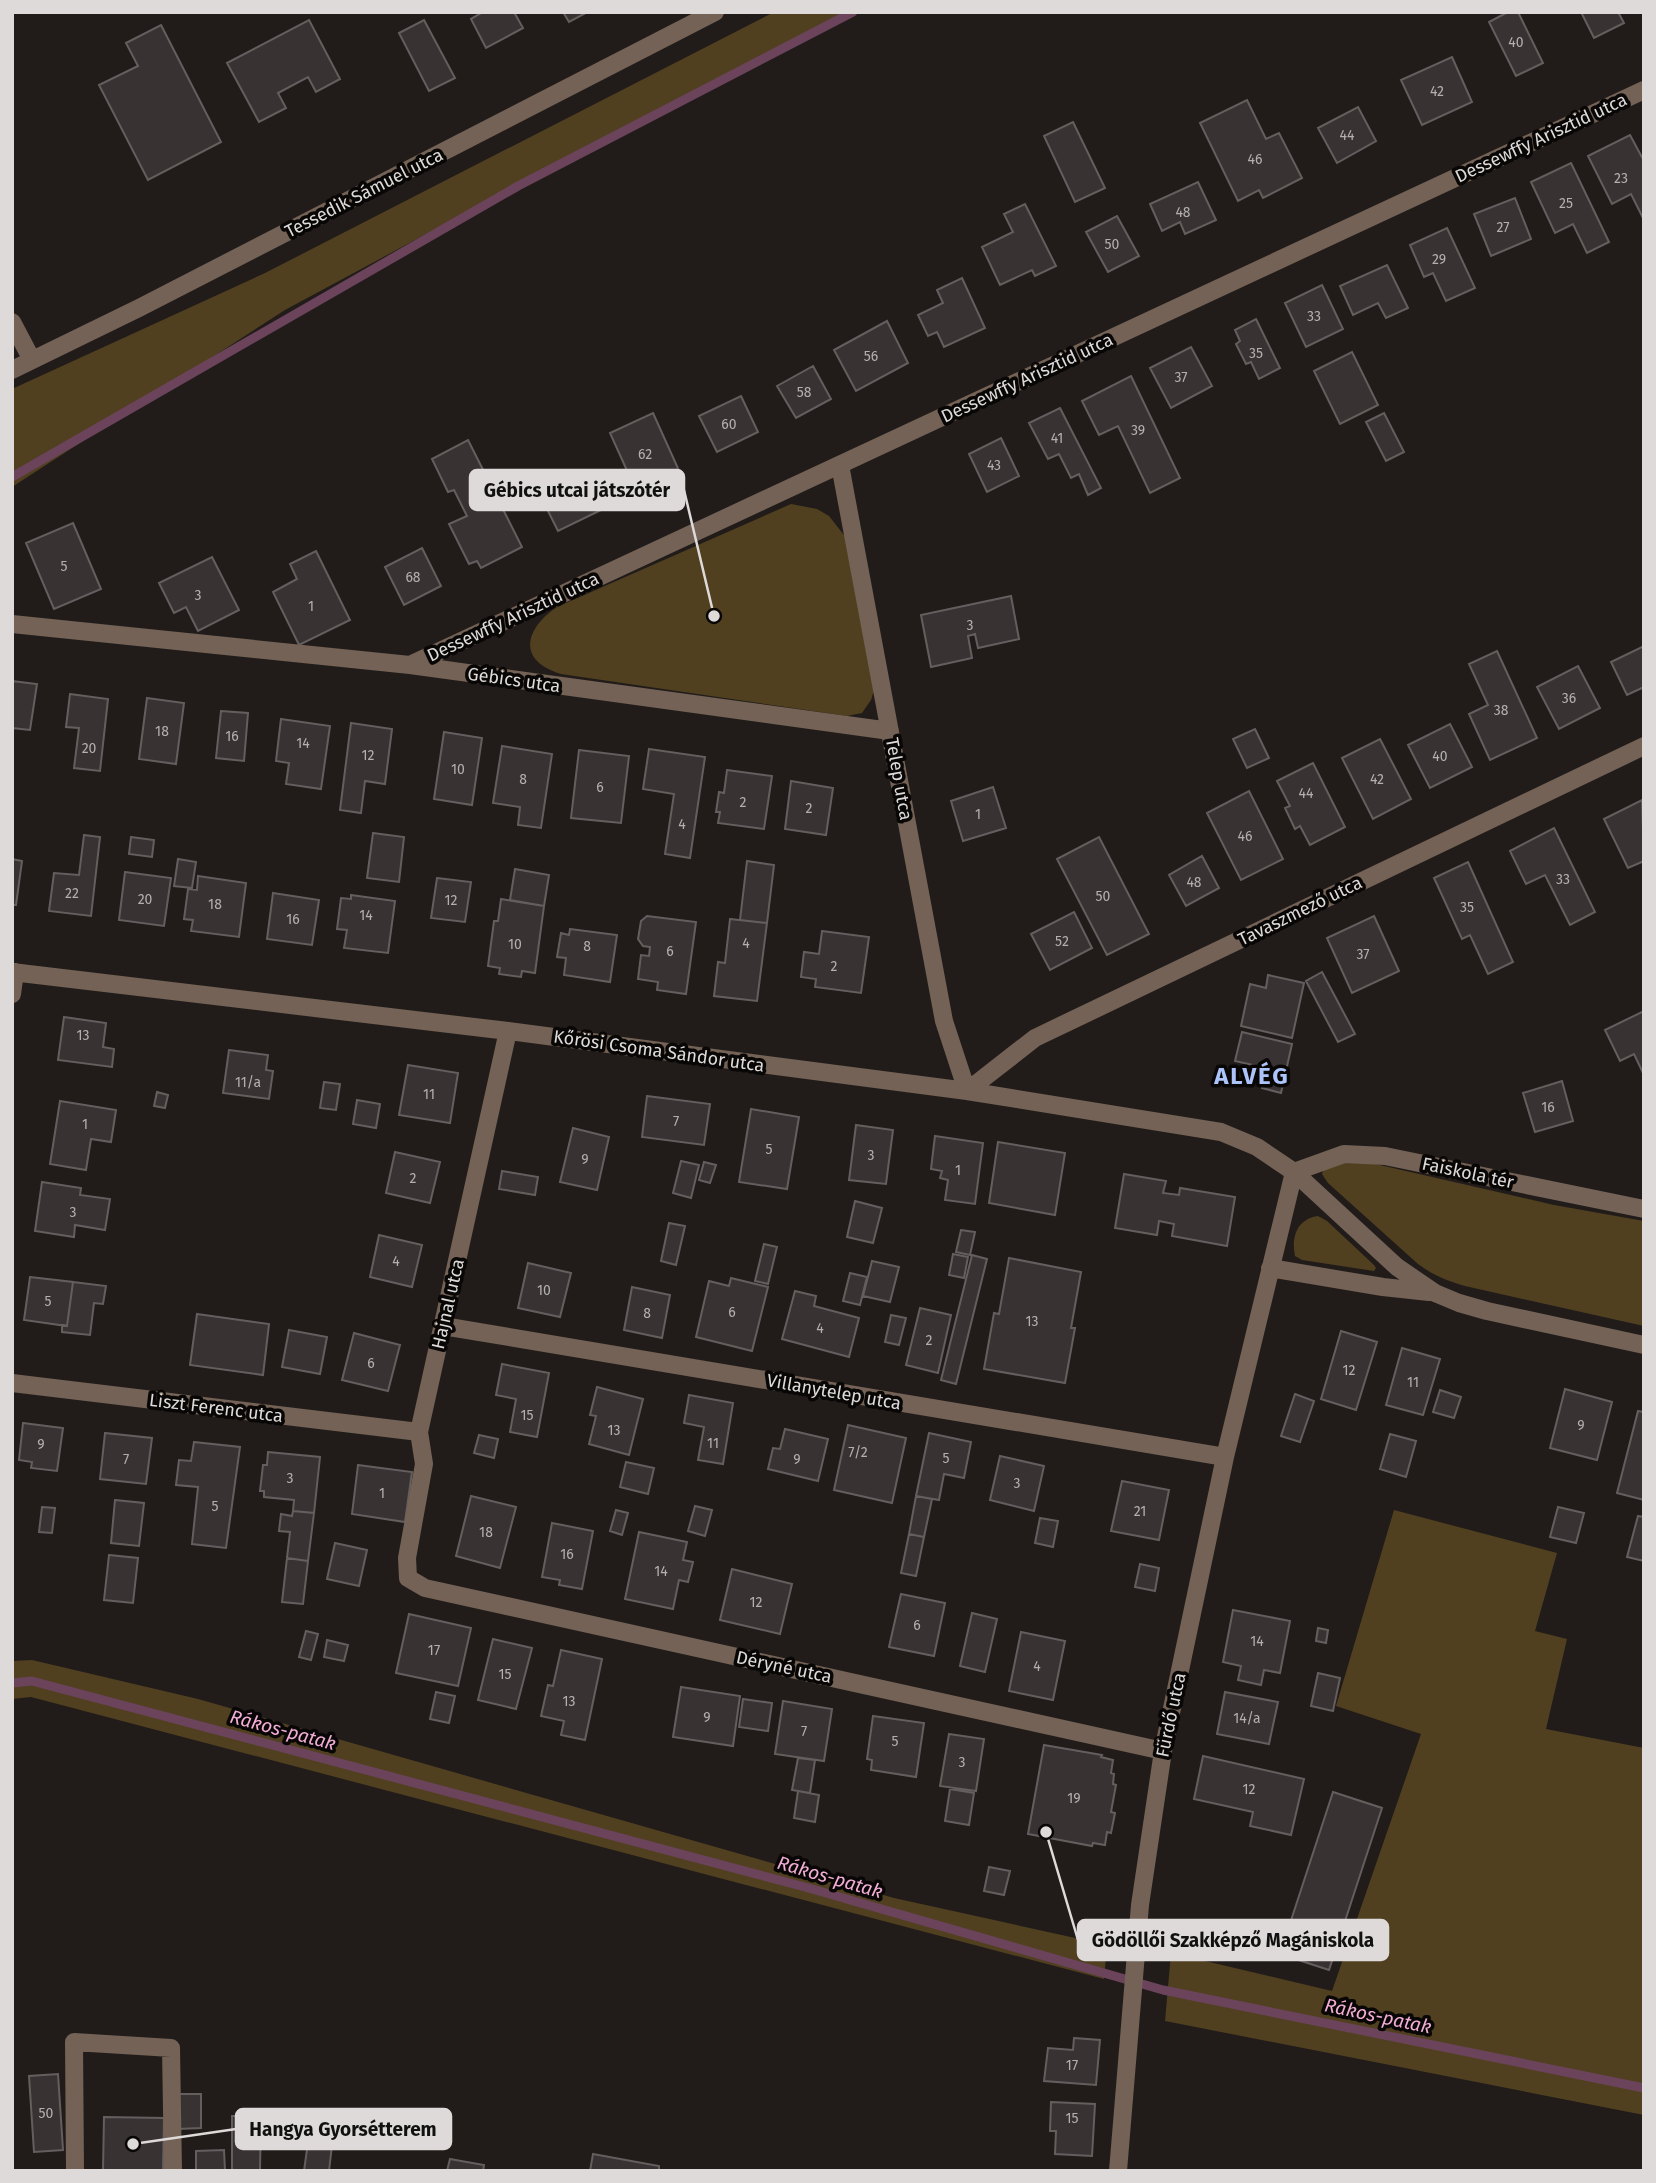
<svg xmlns="http://www.w3.org/2000/svg" width="1656" height="2183" font-family="'Fira Sans',sans-serif">
  <style>
    .green { fill: #504020 }
    .lines { fill: none; stroke-linecap: round; stroke-linejoin: round }
    .stream { stroke: #6b435b; stroke-width: 9 }
    .building { fill: #383233; stroke: #655e5f; stroke-width: 2 }
    .minor { stroke: #736255; stroke-width: 18 }
    .labels { text-anchor: middle; dominant-baseline: central; stroke-width: 7; stroke-linejoin: round; paint-order: stroke }
    .number-label { font-size: 14px; fill: #b4b0b0 }
    .street-label { font-size: 18px; fill: #dedad9; stroke: #090706 }
    .water-label { font-size: 19px; font-style: italic; fill: #f2add6; stroke: #090706 }
    .district-label { font-size: 24px; font-weight: bold; letter-spacing: 2px; fill: #adc4fa; stroke: #090706 }
    .leader { fill: none; stroke: #dedad9; stroke-width: 2.5 }
    .callout-dot { fill: #dedad9; stroke: #090706; stroke-width: 2.5 }
    .callout { fill: #dedad9; stroke: #dedad9; stroke-width: 2.5 }
    .callout-label { font-size: 19px; text-anchor: middle; font-weight: bold; fill: #111 }
  </style>
  <rect width="100%" height="100%" fill="#211c1a"/>
  <!-- green -->
  <path class="green" d="M774,12h81l-323,165 -247,133 -273,177v-98l253,-116z
    M791,504l26,5 12,7 18,23 28,148 -4,13 -9,13 -15,3 -286,-42c-44,-13 -37,-45 -4,-67z
    M1336,1161l35,2 183,42 90,16v105l-179,-40c-18,-5 -32,-11 -47,-22l-90,-81 -6,-9 2,-6z
    M1318,1216l9,5 47,44 2,3 -2,3 -72,-11 -7,-4c-4,-19 2,-37 23,-40z
    M1394,1510l163,43 -22,78 32,8 -21,90 98,19v367l-479,-94 6,-68 161,38 89,-257 -85,-28z
    M32,1660l166,39 696,199 213,47 -3,34 -1073,-282 -19,2v-38z"/>
  <g class="lines">
    <!-- stream -->
    <path class="stream" d="M12,477l506,-291 335,-174
      M12,1683l20,-2 773,206 358,103 481,98"/>
  </g>
  <!-- building -->
  <path class="building" d="M483,12h31l9,16 -37,20 -15,-29z
    M563,12h23v1l-17,9z
    M1508,12h10l25,51 -27,13 -27,-54z
    M1581,12h37l6,11 -30,15z
    M309,20l31,59 -24,13 -8,-15 -30,16 8,15 -27,14 -32,-59z
    M424,20l31,58 -26,13 -30,-58z
    M161,25l60,117 -73,38 -49,-95 39,-19 -12,-23z
    M1452,57l20,45 -50,23 -21,-45z
    M1247,100l19,39 13,-6 23,45 -39,20 -4,-8 -21,11 -38,-78z
    M1358,107l18,34 -39,22 -19,-35z
    M1073,122l32,66 -30,14 -31,-66z
    M1630,135l14,26v59l-13,-26 -19,10 -24,-48z
    M1571,163l38,79 -22,11 -14,-29 -18,9 -24,-51z
    M1198,182l18,38 -31,14 -5,-12 -18,9 -12,-27z
    M1515,198l16,41 -40,17 -17,-42z
    M1025,204l31,62 -21,10 -3,-6 -32,15 -18,-38 31,-15 -9,-18z
    M1117,216l22,40 -31,16 -22,-40z
    M1447,228l28,60 -29,13 -13,-28 -9,4 -14,-32z
    M1387,265l21,43 -22,10 -8,-15 -25,12 -13,-29z
    M962,278l23,50 -41,19 -7,-15 -9,4 -10,-21 25,-12 -6,-13z
    M1322,285l21,44 -37,18 -21,-44z
    M1256,319l24,49 -21,11 -8,-17 -5,2 -10,-20 4,-3 -5,-11z
    M887,321l21,42 -52,28 -22,-41z
    M1191,347l21,39 -41,22 -21,-40z
    M1352,352l26,53 -38,19 -26,-53z
    M813,366l18,33 -35,19 -19,-32z
    M1131,376l49,102 -30,15 -32,-67 -19,9 -17,-34z
    M741,396l17,36 -41,20 -18,-36z
    M1060,408l41,80 -13,7 -9,-21 -8,4 -12,-24 -11,5 -19,-36z
    M653,413l28,62 -43,20 -28,-62z
    M1384,413l20,39 -18,9 -20,-39z
    M1001,438l18,38 -32,16 -18,-38z
    M468,440l54,107 -41,21 -4,-7 -8,3 -20,-40 18,-8 -13,-26 -6,2 -16,-33z
    M583,473l18,37 -43,21 -18,-36z
    M73,523l28,66 -47,20 -28,-66z
    M422,548l19,38 -37,19 -19,-38z
    M316,551l34,69 -51,25 -26,-53 24,-13 -7,-15z
    M212,557l27,53 -41,21 -12,-24 -12,6 -15,-30z
    M1011,596l8,43 -41,9 -3,-14 -7,2 4,22 -41,9 -10,-52z
    M1644,646v41l-17,8 -16,-33z
    M1497,651l40,87 -47,22 -21,-46 19,-9 -19,-41z
    M1578,666l22,42 -41,21 -22,-42z
    M12,681l25,3 -7,46 -18,-2z
    M70,694l38,5 -8,72 -26,-3 5,-40 -13,-1z
    M147,698l37,5 -8,61 -37,-5z
    M221,711l27,2 -4,48 -28,-3z
    M281,719l49,7 -9,63 -35,-5 3,-21 -13,-2z
    M351,723l41,6 -7,55 -20,-3 -4,32 -21,-3z
    M1450,724l22,43 -42,21 -22,-43z
    M1255,729l14,29 -22,10 -14,-29z
    M444,732l38,6 -10,67 -38,-6z
    M1380,739l31,60 -38,20 -31,-61z
    M502,746l50,8 -11,74 -23,-3 2,-18 -27,-4z
    M649,749l56,8 -15,101 -25,-4 9,-60 -31,-5z
    M579,750l50,6 -8,67 -50,-5z
    M1313,763l32,64 -35,18 -10,-19 -5,3 -10,-21 5,-2 -13,-25z
    M727,770l45,6 -8,53 -46,-6 2,-11h-4l3,-20 5,1z
    M791,781l42,7 -7,47 -41,-6z
    M993,787l13,41 -43,13 -12,-40z
    M1249,791l34,68 -42,21 -34,-67z
    M1642,800l2,61 -16,7 -24,-49z
    M1554,828l41,84 -25,13 -25,-50 -19,9 -16,-33z
    M373,833l31,4 -5,45 -32,-4z
    M84,835l16,2 -9,79 -42,-5 5,-38 25,2z
    M131,837l23,3 -2,17 -23,-3z
    M1099,837l50,97 -42,21 -50,-96z
    M1202,856l17,32 -33,18 -17,-31z
    M12,859l10,2 -6,44h-4z
    M178,859l18,3 -4,26 -18,-2z
    M747,861l27,4 -7,58 -27,-3z
    M1468,862l45,100 -25,12 -18,-39 -8,4 -28,-61z
    M515,869l34,6 -5,31 -34,-6z
    M125,872l46,6 -7,48 -45,-6z
    M198,876l48,7 -7,54 -48,-6 2,-11 -9,-1 4,-30 9,1z
    M437,878l34,4 -6,40 -34,-4z
    M273,893l46,7 -7,45 -45,-6z
    M351,895l44,6 -7,52 -44,-5 3,-18 -10,-1 4,-31 10,1z
    M501,899l43,7 -9,67 -13,-2 -1,6 -22,-3 1,-6 -12,-2 6,-45h4z
    M1074,912l18,36 -42,22 -19,-36z
    M647,916l49,6 -10,72 -29,-4 1,-8 -20,-3 3,-24 8,1 1,-9 -7,-1 -5,-7 3,-18z
    M1374,916l25,55 -47,22 -25,-55z
    M730,919l37,4 -10,78 -43,-5 4,-34 7,1z
    M570,929l47,6 -7,47 -46,-7 2,-17 -9,-1 4,-24 8,2z
    M822,931l47,6 -8,56 -46,-6 1,-8 -15,-2 3,-25 15,2z
    M1322,972l33,62 -17,8 -32,-61z
    M1268,975l36,8 -12,55 -51,-12 9,-42 16,4z
    M1644,1011v64l-10,-21 -14,7 -15,-31z
    M64,1017l42,6 -3,24 11,2 -2,18 -54,-7z
    M1242,1032l50,12 -11,49 -19,-5 4,-20 -31,-7z
    M229,1050l39,5 -2,15 7,1 -4,28 -46,-6z
    M408,1065l50,8 -8,50 -51,-8z
    M1562,1081l11,40 -38,11 -12,-39z
    M324,1082l16,2 -4,26 -16,-2z
    M157,1092l11,3 -3,13 -11,-2z
    M647,1096l63,8 -6,41 -62,-8z
    M357,1100l23,4 -4,24 -23,-4z
    M60,1101l56,9 -5,32 -20,-3 -5,31 -36,-6z
    M751,1109l48,8 -12,72 -48,-7z
    M856,1125l37,5 -7,54 -37,-4z
    M573,1128l36,9 -12,53 -37,-8z
    M935,1136l48,7 -8,61 -30,-4 3,-20 -8,-2 2,-7 -11,-2z
    M998,1142l67,11 -10,62 -66,-12z
    M395,1152l45,10 -10,41 -44,-10z
    M681,1161l18,4 -8,33 -18,-5z
    M704,1162l12,3 -6,18 -11,-3z
    M502,1171l36,6 -3,18 -36,-6z
    M1124,1174l42,7 -3,12 16,2 1,-7 55,9 -8,49 -55,-10 2,-12 -15,-3 -2,14 -42,-7z
    M42,1182l39,6 -1,7 30,4 -5,31 -30,-5 -1,12 -39,-6z
    M855,1201l27,7 -9,35 -26,-6z
    M669,1223l16,3 -9,39 -15,-4z
    M961,1230l14,2 -5,23 -14,-3z
    M379,1235l43,10 -10,42 -42,-10z
    M764,1244l13,3 -9,37 -13,-3z
    M953,1254l15,3 -4,21 -15,-3z
    M972,1255l15,4 -31,125 -15,-4z
    M1009,1258l72,14 -10,56h4l-10,55 -81,-14 10,-56 5,1z
    M872,1261l27,6 -9,35 -27,-6z
    M528,1263l43,10 -11,44 -42,-9z
    M850,1273l17,4 -7,28 -17,-4z
    M30,1277l43,5 -6,44 -43,-6z
    M731,1278l37,9 -16,64 -56,-14 13,-56 20,5z
    M73,1282l33,4 -3,18 -9,-1 -4,32 -28,-3v-7l5,1z
    M632,1287l38,8 -8,43 -38,-8z
    M795,1291l21,5 -2,10 45,12 -10,39 -67,-18z
    M920,1308l31,7 -13,58 -32,-8z
    M197,1314l72,10 -6,51 -73,-10z
    M891,1315l15,3 -7,27 -14,-3z
    M289,1330l38,7 -7,37 -38,-7z
    M1341,1331l36,11 -21,68 -35,-11z
    M354,1333l46,12 -12,46 -46,-11z
    M1402,1348l38,11 -17,56 -37,-10z
    M502,1364l47,9 -12,64 -27,-5 6,-33 -20,-4z
    M597,1387l46,12 -14,56 -40,-11 7,-28 -6,-1z
    M1565,1389l47,13 -15,58 -47,-12z
    M1440,1390l21,7 -7,21 -21,-6z
    M1295,1394l19,7 -14,41 -19,-6z
    M689,1395l44,8 -10,61 -25,-4 6,-33 -20,-4z
    M1638,1411l6,1v88l-27,-7z
    M23,1423l40,5 -6,43 -26,-3 1,-6 -13,-2z
    M848,1425l58,13 -14,65 -58,-13z
    M785,1429l43,10 -10,42 -50,-12 5,-21 7,1z
    M105,1433l47,5 -6,46 -46,-5z
    M929,1433l42,9 -7,36 -20,-4 -5,26 -23,-4z
    M1390,1434l26,7 -10,36 -26,-8z
    M479,1435l19,4 -4,19 -20,-5z
    M194,1442l46,5 -14,101 -34,-4 6,-57 -22,-2 3,-25 12,1z
    M268,1452l52,5 -6,56 -21,-2 1,-11 -30,-3v-6h-4l3,-26h4z
    M1000,1456l44,10 -10,45 -44,-11z
    M626,1462l28,6 -6,26 -28,-7z
    M358,1465l54,7 -7,50 -53,-8z
    M1122,1481l47,9 -10,50 -48,-9z
    M471,1496l45,11 -16,61 -44,-12z
    M916,1496l16,3 -8,38 -15,-3z
    M115,1500l29,3 -5,43 -28,-3z
    M695,1506l17,4 -7,26 -17,-5z
    M42,1507l13,1 -3,25 -13,-1z
    M1558,1507l26,6 -8,30 -26,-6z
    M616,1510l12,3 -6,22 -12,-4z
    M293,1511l21,2 -6,48 -21,-3 3,-26 -11,-1 2,-17 11,2z
    M1638,1516l6,1v44l-17,-4z
    M1040,1518l18,3 -5,26 -18,-4z
    M552,1523l41,8 -11,58 -23,-4 1,-5 -18,-3z
    M639,1532l48,10 -4,18 10,2 -5,20 -9,-2 -6,29 -48,-10z
    M909,1534l15,3 -8,39 -15,-3z
    M335,1543l32,7 -8,36 -32,-7z
    M109,1555l29,3 -5,45 -29,-3z
    M287,1558l21,3 -5,43 -21,-2z
    M1140,1564l19,4 -4,23 -20,-4z
    M732,1569l60,15 -12,50 -60,-14z
    M901,1594l44,9 -11,53 -45,-9z
    M1233,1610l57,11 -10,52 -16,-3 -3,15 -23,-5 3,-14 -18,-4z
    M972,1613l25,6 -12,53 -25,-6z
    M409,1614l62,14 -13,58 -62,-13z
    M1318,1628l10,2 -2,13 -10,-2z
    M306,1631l12,3 -7,26 -12,-3z
    M1021,1632l44,9 -12,59 -44,-9z
    M493,1639l39,9 -16,61 -38,-9z
    M327,1640l21,5 -4,16 -20,-4z
    M561,1650l41,9 -17,81 -24,-5 3,-14 -23,-5 7,-31 5,1z
    M1318,1673l22,5 -7,33 -22,-5z
    M681,1687l59,9 -7,50 -60,-9z
    M436,1692l19,4 -6,27 -19,-4z
    M1225,1692l53,10 -9,42 -52,-10z
    M743,1699l29,4 -4,28 -29,-4z
    M783,1701l49,8 -8,52 -49,-7z
    M873,1716l51,7 -8,54 -45,-7 1,-10 -5,-1z
    M949,1734l35,5 -8,52 -36,-5z
    M1044,1745l58,10 -1,2 12,3 -2,13 3,1 -1,10 3,1 -5,27 4,1 -4,20 -4,-1 -2,13 -12,-2 -1,3 -64,-12z
    M1203,1756l101,23 -13,56 -41,-9 3,-14 -59,-13z
    M798,1758l17,2 -5,33 -18,-3z
    M950,1789l24,4 -5,32 -24,-4z
    M798,1791l21,4 -4,27 -21,-4z
    M1333,1792l49,16 -53,162 -49,-16z
    M989,1867l21,4 -6,24 -20,-4z
    M1074,2038l26,2 -4,45 -52,-4 4,-33 25,2z
    M58,2074l5,76 -29,2 -5,-76z
    M177,2094h24v34l-23,1z
    M1051,2102l44,2 -3,52 -37,-2 1,-23h-6z
    M232,2116h29l-1,54 25,1h-53z
    M104,2117l60,1 -1,53h-60z
    M308,2142l24,3 -3,26h-25z
    M224,2150l1,21h-29v-20z
    M593,2154l66,12v5h-69z
    M450,2159l34,6 -1,6h-36z"/>
  <g class="lines">
    <!-- minor -->
    <path class="minor" d="M12,322l20,38
      M12,370l127,-62 576,-296
      M840,465l104,556 23,70 68,-53 609,-292
      M12,624l398,41 480,66
      M410,665l1234,-575
      M12,972l496,59 459,60 254,41 36,15 37,25 103,95 38,26 24,10 28,8 157,34
      M12,994l3,-22
      M508,1031l-89,401 5,32 -17,94 1,20 17,10 738,163
      M1294,1172l50,-18 41,2 259,53
      M1270,1268l113,19 46,5
      M443,1326l782,131
      M12,1383l407,49
      M75,2171l-1,-129 97,6 2,123
      M1118,2171l22,-266 23,-154 62,-294 69,-285"/>
  </g>
  <g class="labels">
    <!-- number labels -->
    <g class="number-label">
      <text x="1516" y="42">40</text>
      <text x="1437" y="91">42</text>
      <text x="1347" y="135">44</text>
      <text x="1255" y="159">46</text>
      <text x="1621" y="178">23</text>
      <text x="1566" y="203">25</text>
      <text x="1183" y="212">48</text>
      <text x="1503" y="227">27</text>
      <text x="1112" y="244">50</text>
      <text x="1439" y="259">29</text>
      <text x="1314" y="316">33</text>
      <text x="1256" y="353">35</text>
      <text x="871" y="356">56</text>
      <text x="1181" y="377">37</text>
      <text x="804" y="392">58</text>
      <text x="729" y="424">60</text>
      <text x="1138" y="430">39</text>
      <text x="1057" y="438">41</text>
      <text x="645" y="454">62</text>
      <text x="994" y="465">43</text>
      <text x="64" y="566">5</text>
      <text x="413" y="577">68</text>
      <text x="198" y="595">3</text>
      <text x="311" y="606">1</text>
      <text x="970" y="625">3</text>
      <text x="1569" y="698">36</text>
      <text x="1501" y="710">38</text>
      <text x="162" y="731">18</text>
      <text x="232" y="736">16</text>
      <text x="303" y="743">14</text>
      <text x="89" y="748">20</text>
      <text x="368" y="755">12</text>
      <text x="1440" y="756">40</text>
      <text x="458" y="769">10</text>
      <text x="523" y="779">8</text>
      <text x="1377" y="779">42</text>
      <text x="600" y="787">6</text>
      <text x="1306" y="793">44</text>
      <text x="743" y="802">2</text>
      <text x="809" y="808">2</text>
      <text x="978" y="814">1</text>
      <text x="682" y="824">4</text>
      <text x="1245" y="836">46</text>
      <text x="1563" y="879">33</text>
      <text x="1194" y="882">48</text>
      <text x="72" y="893">22</text>
      <text x="1103" y="896">50</text>
      <text x="145" y="899">20</text>
      <text x="451" y="900">12</text>
      <text x="215" y="904">18</text>
      <text x="1467" y="907">35</text>
      <text x="366" y="915">14</text>
      <text x="293" y="919">16</text>
      <text x="1062" y="941">52</text>
      <text x="746" y="943">4</text>
      <text x="515" y="944">10</text>
      <text x="587" y="946">8</text>
      <text x="670" y="951">6</text>
      <text x="1363" y="954">37</text>
      <text x="834" y="966">2</text>
      <text x="83" y="1035">13</text>
      <text x="248" y="1082">11/a</text>
      <text x="429" y="1094">11</text>
      <text x="1548" y="1107">16</text>
      <text x="676" y="1121">7</text>
      <text x="85" y="1124">1</text>
      <text x="769" y="1149">5</text>
      <text x="871" y="1155">3</text>
      <text x="585" y="1159">9</text>
      <text x="958" y="1170">1</text>
      <text x="413" y="1178">2</text>
      <text x="73" y="1212">3</text>
      <text x="396" y="1261">4</text>
      <text x="544" y="1290">10</text>
      <text x="48" y="1301">5</text>
      <text x="732" y="1312">6</text>
      <text x="647" y="1313">8</text>
      <text x="1032" y="1321">13</text>
      <text x="820" y="1328">4</text>
      <text x="929" y="1340">2</text>
      <text x="371" y="1363">6</text>
      <text x="1349" y="1370">12</text>
      <text x="1413" y="1382">11</text>
      <text x="527" y="1415">15</text>
      <text x="1581" y="1425">9</text>
      <text x="614" y="1430">13</text>
      <text x="713" y="1443">11</text>
      <text x="41" y="1444">9</text>
      <text x="858" y="1452">7/2</text>
      <text x="946" y="1458">5</text>
      <text x="126" y="1459">7</text>
      <text x="797" y="1459">9</text>
      <text x="290" y="1478">3</text>
      <text x="1017" y="1483">3</text>
      <text x="382" y="1493">1</text>
      <text x="215" y="1506">5</text>
      <text x="1140" y="1511">21</text>
      <text x="486" y="1532">18</text>
      <text x="567" y="1554">16</text>
      <text x="661" y="1571">14</text>
      <text x="756" y="1602">12</text>
      <text x="917" y="1625">6</text>
      <text x="1257" y="1641">14</text>
      <text x="434" y="1650">17</text>
      <text x="1037" y="1666">4</text>
      <text x="505" y="1674">15</text>
      <text x="569" y="1701">13</text>
      <text x="707" y="1717">9</text>
      <text x="1247" y="1718">14/a</text>
      <text x="804" y="1731">7</text>
      <text x="895" y="1741">5</text>
      <text x="962" y="1762">3</text>
      <text x="1249" y="1789">12</text>
      <text x="1074" y="1798">19</text>
      <text x="1072" y="2065">17</text>
      <text x="46" y="2113">50</text>
      <text x="1072" y="2118">15</text>
    </g>
    <!-- street labels -->
    <g class="street-label">
      <text transform="translate(1541 138) rotate(-25)">Dessewffy Arisztid utca</text>
      <text transform="translate(364 193) rotate(-27)">Tessedik Sámuel utca</text>
      <text transform="translate(1027 378) rotate(-25)">Dessewffy Arisztid utca</text>
      <text transform="translate(513 617) rotate(-25)">Dessewffy Arisztid utca</text>
      <text transform="translate(514 680) rotate(8)">Gébics utca</text>
      <text transform="translate(899 779) rotate(80)">Telep utca</text>
      <text transform="translate(1300 911) rotate(-26)">Tavaszmező utca</text>
      <text transform="translate(659 1051) rotate(8)">Kőrösi Csoma Sándor utca</text>
      <text transform="translate(1468 1173) rotate(12)">Faiskola tér</text>
      <text transform="translate(448 1304) rotate(-77)">Hajnal utca</text>
      <text transform="translate(834 1392) rotate(10)">Villanytelep utca</text>
      <text transform="translate(216 1408) rotate(7)">Liszt Ferenc utca</text>
      <text transform="translate(784 1667) rotate(12)">Déryné utca</text>
      <text transform="translate(1171 1715) rotate(-78)">Fürdő utca</text>
    </g>
    <!-- water labels -->
    <g class="water-label">
      <text transform="translate(283 1730) rotate(15)">Rákos-patak</text>
      <text transform="translate(830 1877) rotate(16)">Rákos-patak</text>
      <text transform="translate(1378 2016) rotate(12)">Rákos-patak</text>
    </g>
    <!-- district labels -->
    <g class="district-label">
      <text x="1252" y="1076">ALVÉG</text>
    </g>
  </g>
  <!-- callouts -->
  <path class="leader" d="M714 616L684 490M1046 1832L1078 1940M133 2144L236 2129"/>
  <g class="callout-dot">
    <circle cx="714" cy="616" r="7"/>
    <circle cx="1046" cy="1832" r="7"/>
    <circle cx="133" cy="2144" r="7"/>
  </g>
  <g class="callout">
    <rect x="470" y="470" width="214" height="40" rx="7"/>
    <rect x="1078" y="1920" width="310" height="40" rx="7"/>
    <rect x="236" y="2109" width="215" height="40" rx="7"/>
  </g>
  <g class="callout-label">
    <text x="577" y="497">Gébics utcai játszótér</text>
    <text x="1233" y="1947">Gödöllői Szakképző Magániskola</text>
    <text x="343" y="2136">Hangya Gyorsétterem</text>
  </g>
  <!-- border -->
  <rect width="1656" height="2183" fill="none" stroke="#dedad9" stroke-width="28"/>
</svg>
